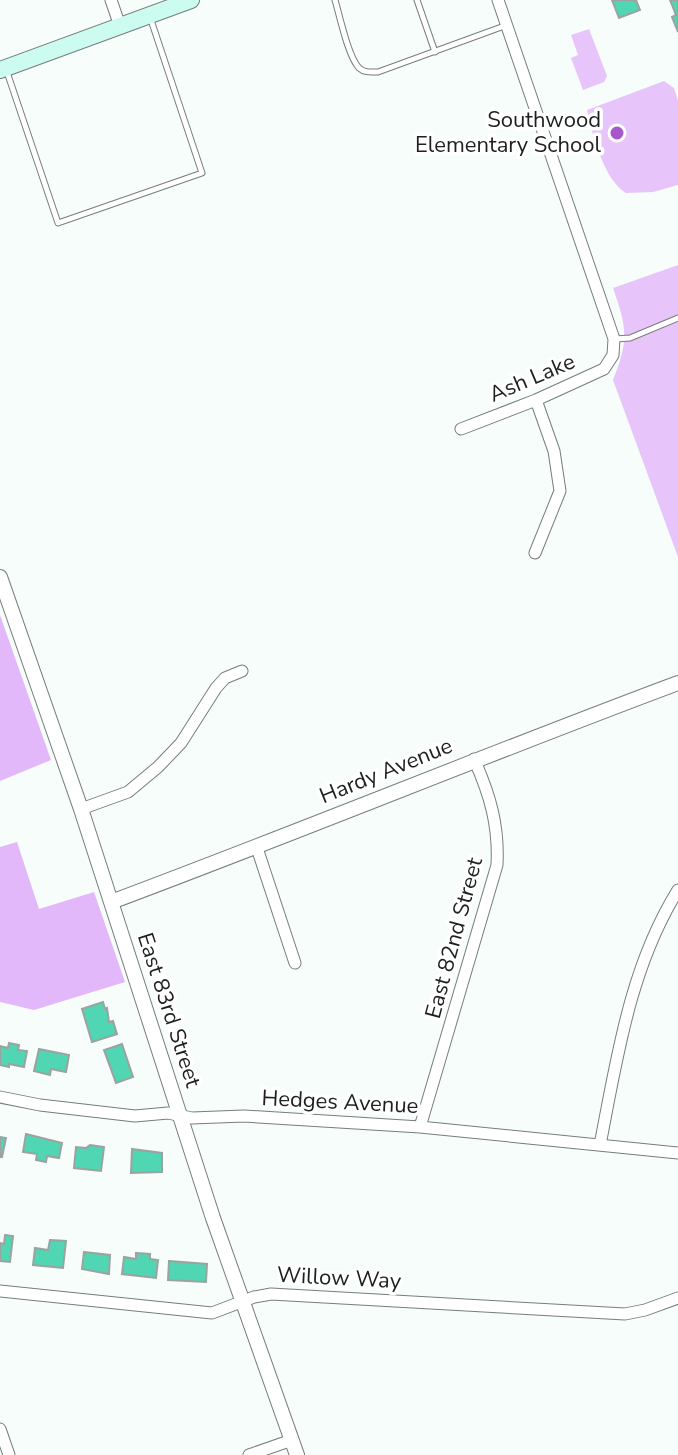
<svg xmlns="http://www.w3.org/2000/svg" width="678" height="1455" font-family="'Nunito Sans',sans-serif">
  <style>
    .green { fill: #e7c5fb }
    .forest { fill: #e3b8fb }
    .building { fill: #50d6b3; stroke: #9ca2a0; stroke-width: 2 }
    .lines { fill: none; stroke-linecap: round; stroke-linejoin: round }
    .service-casing { stroke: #777d7b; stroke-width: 7 }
    .minor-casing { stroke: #777d7b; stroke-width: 13 }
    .tertiary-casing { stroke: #777d7b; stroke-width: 16 }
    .secondary-casing { stroke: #777d7b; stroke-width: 18 }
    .service { stroke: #fff; stroke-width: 5 }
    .minor { stroke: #fff; stroke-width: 11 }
    .tertiary { stroke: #fff; stroke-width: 14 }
    .secondary { stroke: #ccfcf0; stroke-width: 16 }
    .poi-dot { fill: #a458ca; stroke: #fff; stroke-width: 3 }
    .labels { text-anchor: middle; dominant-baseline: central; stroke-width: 7; stroke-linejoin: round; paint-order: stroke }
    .poi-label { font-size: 22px; fill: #1d201f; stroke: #fff; text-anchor: end }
    .street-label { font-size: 22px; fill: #1d201f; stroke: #fff }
  </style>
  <rect width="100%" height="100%" fill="#f6fdfb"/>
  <!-- green -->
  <path class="green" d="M589,29l18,47 -3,6 -21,8 -12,-32 7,-3 -7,-20z
    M664,81l10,7 4,13v84l-25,7 -27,1c-22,-13 -34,-59 -39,-83z
    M678,265v292l-65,-177c16,-40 14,-52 0,-92z"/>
  <!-- forest -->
  <path class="forest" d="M0,615l51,145 -51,21z
    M17,842l22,67 55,-17 31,90 -91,28 -34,-8v-155z"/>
  <!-- building -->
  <path class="building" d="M612,0h24l4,10 -21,8z
    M670,0h8v32l-6,-15 4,-2z
    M103,1002l2,7 2,-1 2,14 4,-1 4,13 -25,8 -10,-33z
    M9,1043l10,2 -1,5 9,1 -3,16 -15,-3v3l-9,-2v-19l8,2z
    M122,1044l11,33 -17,6 -12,-33z
    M39,1049l30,6 -3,17 -15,-3 -1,6 -16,-4z
    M26,1134l36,9 -3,15 -12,-2 -1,6 -10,-2 1,-6 -14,-2z
    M0,1137l6,1 -4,19h-2z
    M90,1145l14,2 -3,24 -27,-3 2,-21 10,1z
    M132,1149l30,4v19l-31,1z
    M5,1235l8,1 -3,26 -10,-1v-18l4,1z
    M50,1240l16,1 -3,27 -30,-3 2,-17 13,2z
    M84,1252l26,3 -1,19 -27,-5z
    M136,1253l14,1v5l8,1 -2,18 -34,-4 2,-17 12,2z
    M169,1261l38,3 -1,18 -38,-2z"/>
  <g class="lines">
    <!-- service casing -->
    <g class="service-casing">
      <path id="service" d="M335,0c5,17 13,56 24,68 6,5 11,4 19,4l129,-47
        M417,0l18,52
        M7,72l51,151 144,-50 -51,-153
        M615,339l15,-1 48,-20"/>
    </g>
    <!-- minor casing -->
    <g class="minor-casing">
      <path id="minor" d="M111,0l9,26
        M461,429l75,-29 68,-31 9,-14 1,-16 -116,-339
        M535,553l25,-62 -6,-40 -18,-51
        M81,809l47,-17 30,-25 23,-24 35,-55 9,-10 17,-7
        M257,848l38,115
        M0,1097l40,8 95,11 33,-3 24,5 52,-2 176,11 258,26
        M420,1127l77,-262c2,-40 -7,-70 -23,-106
        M600,1145c17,-87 30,-178 78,-255
        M0,1291l212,22 42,-16 17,-3 354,20 20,-4 33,-12
        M0,1429l9,26
        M249,1455l43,-15"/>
    </g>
    <!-- tertiary casing -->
    <g class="tertiary-casing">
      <path id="tertiary" d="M0,577l81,232 132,409 84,237
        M111,902c190,-71 377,-148 567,-219"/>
    </g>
    <!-- secondary casing -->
    <g class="secondary-casing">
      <path id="secondary" d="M0,70l191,-70"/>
    </g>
    <!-- service -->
    <use href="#service" class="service"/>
    <!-- minor -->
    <use href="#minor" class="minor"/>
    <!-- tertiary -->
    <use href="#tertiary" class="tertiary"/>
    <!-- secondary -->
    <use href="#secondary" class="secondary"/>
  </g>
  <!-- markers -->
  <circle class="poi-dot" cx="617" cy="133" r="8"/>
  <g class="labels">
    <!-- poi labels -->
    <g class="poi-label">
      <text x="601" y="120">Southwood<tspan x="601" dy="25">Elementary School</tspan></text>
    </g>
    <!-- street labels -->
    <g class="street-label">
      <text transform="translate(532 378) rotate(-23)">Ash Lake</text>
      <text transform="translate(386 771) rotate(-22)">Hardy Avenue</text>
      <text transform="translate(454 938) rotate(-75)">East 82nd Street</text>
      <text transform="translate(169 1010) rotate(72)">East 83rd Street</text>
      <text transform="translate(340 1102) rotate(3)">Hedges Avenue</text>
      <text transform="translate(339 1278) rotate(3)">Willow Way</text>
    </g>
  </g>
</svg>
